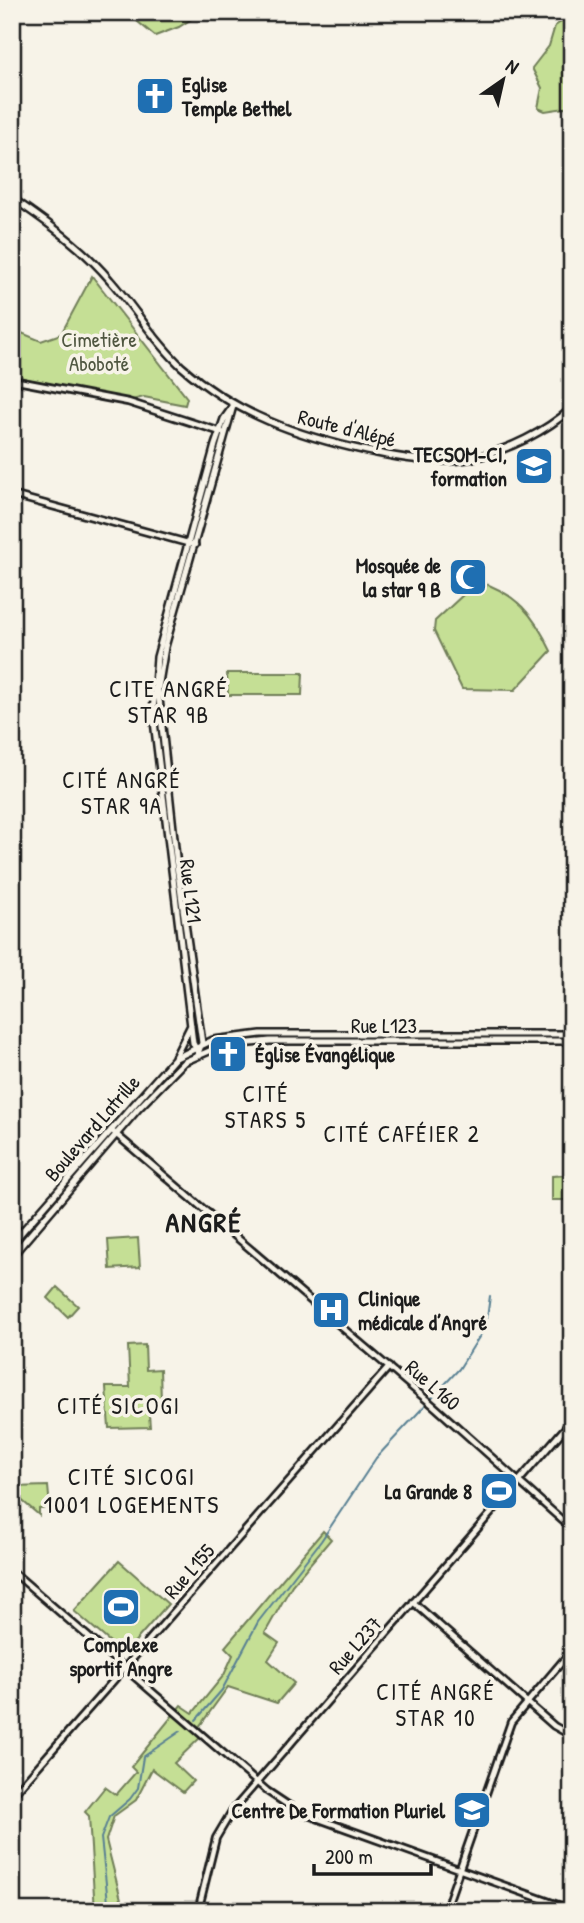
<svg xmlns="http://www.w3.org/2000/svg" width="584" height="1923" font-family="'Patrick Hand',sans-serif">
  <style>
    .green { fill: #c5df95; stroke: #707e58; stroke-width: 2 }
    .lines { fill: none; stroke-linecap: round; stroke-linejoin: round }
    .stream { stroke: #598093; stroke-width: 2 }
    .tertiary-casing { stroke: #1c1c1c; stroke-width: 10 }
    .secondary-casing { stroke: #1c1c1c; stroke-width: 10 }
    .tertiary { stroke: #f7f3e8; stroke-width: 4.5 }
    .secondary { stroke: #f7f3e8; stroke-width: 5 }
    .labels { text-anchor: middle; dominant-baseline: central; stroke-width: 7; stroke-linejoin: round; paint-order: stroke }
    .poi-label { font-size: 21px; font-weight: bold; fill: #1c1c1c; stroke: #f7f3e8; text-anchor: end }
    .park-label { font-size: 21px; fill: #4f5640; stroke: #f7f3e8 }
    .street-label { font-size: 21px; fill: #1c1c1c; stroke: #f7f3e8 }
    .neighbourhood-label { font-size: 23px; letter-spacing: 2px; fill: #1c1c1c; stroke: #f7f3e8 }
    .quarter-label { font-size: 24px; letter-spacing: 2px; fill: #1c1c1c; stroke: #f7f3e8 }
    .district-label { font-size: 28px; font-weight: bold; letter-spacing: 2px; fill: #1c1c1c; stroke: #f7f3e8 }
  </style>
  <rect width="100%" height="100%" fill="#f7f3e8"/>
  <filter id="ink" filterUnits="userSpaceOnUse"><feTurbulence type="fractalNoise" baseFrequency=".0143" numOctaves="2"/><feDisplacementMap in="SourceGraphic" scale="14" xChannelSelector="R" yChannelSelector="G"/><feConvolveMatrix kernelMatrix="1 2 1 2 8 2 1 2 1" color-interpolation-filters="sRGB"/></filter>
  <g filter="url(#ink)">
    <!-- green -->
    <path class="green" d="M126,12h76l-23,15 -24,9z
      M572,15v92l-27,4 -7,-3 4,-20 -10,-20 17,-22 6,-20z
      M92,276l95,122 -2,7 -41,-8 -12,3 -120,-24v-47l29,12 20,-7z
      M478,581c38,12 56,34 73,70l-36,39 -53,-1 -28,-58 1,-10z
      M227,673h76l-1,22h-74z
      M569,1175v25h-17v-24z
      M138,1238l2,29 -30,2 -2,-29z
      M57,1287l21,19 -10,11 -20,-19z
      M145,1345l1,25 14,-1 1,32 -13,1 2,25 -41,1 -3,-41h24l-2,-41z
      M48,1486l2,22 -11,1v6l-27,-23v-5z
      M323,1531l8,8 -39,46 -27,48 14,10 -11,17 26,23 -17,20 -49,-16 -29,40 6,6 -31,30 19,18 -10,11 -31,-23 -16,31 -22,16 -8,24 18,71h-29l-6,-95 -4,-4 20,-25 11,8 20,-23 -5,-5 50,-62 12,8 31,-38 9,-20 -8,-8z
      M119,1561l49,43 -44,50 -50,-43z"/>
    <g class="lines">
      <!-- stream -->
      <path class="stream" d="M196,1720l26,-30 36,-68 63,-81 55,-83 83,-89 27,-43 4,-30
        M109,1911l-8,-73 8,-21 21,-18 8,-11 5,-31 38,-26"/>
      <!-- tertiary casing -->
      <g class="tertiary-casing">
        <path id="tertiary" d="M12,380l116,22 96,31
          M12,495l183,50
          M111,1130l323,276 138,123
          M12,1571l255,220 30,20 275,99
          M413,1602l141,124 18,10
          M12,1796l377,-429
          M198,1911l18,-73 16,-27 340,-391
          M445,1911l66,-189 61,-72"/>
      </g>
      <!-- secondary casing -->
      <g class="secondary-casing">
        <path id="secondary" d="M12,198c35,24 70,49 98,82 25,28 43,60 71,86 54,48 117,70 186,85 33,7 72,14 106,7 36,-8 72,-26 99,-50
          M198,1053l-5,-10 -40,-330 4,-56 58,-212 9,-26 10,-14
          M198,1053l4,-10 -25,-177 -19,-177 7,-42 68,-241
          M175,1057l16,-32
          M12,1243l162,-184 39,-19 48,-6h311
          M12,1256l126,-147 46,-47 37,-16 49,-5h302"/>
      </g>
      <!-- tertiary -->
      <use href="#tertiary" class="tertiary"/>
      <!-- secondary -->
      <use href="#secondary" class="secondary"/>
    </g>
  </g>
  <!-- icons -->
  <defs>
    <g id="church-square" transform="scale(2.0125)"><rect x="-9" y="-9" width="18" height="18" rx="4" fill="#1f6fb2" stroke="#f7f3e8"/><path d="M-1.2-6h2.4v3.5h3.3v2.4h-3.3V6h-2.4V-.1h-3.3v-2.4h3.3Z" fill="#fff"/></g>
    <g id="university-square" transform="scale(2.0125)"><rect x="-9" y="-9" width="18" height="18" rx="4" fill="#1f6fb2" stroke="#f7f3e8"/><path d="M0-5L7-2L0 1L-7-2ZM-4 1L0 2.5L4 1V4Q0 6-4 4Z" fill="#fff"/></g>
    <g id="mosque-square" transform="scale(2.0125)"><rect x="-9" y="-9" width="18" height="18" rx="4" fill="#1f6fb2" stroke="#f7f3e8"/><path d="M3.5-4.9A6 6 0 1 0 3.5 4.9A5 5 0 1 1 3.5-4.9Z" fill="#fff"/></g>
    <g id="hospital-square" transform="scale(2.0125)"><rect x="-9" y="-9" width="18" height="18" rx="4" fill="#1f6fb2" stroke="#f7f3e8"/><path d="M-5-5h3v3.5h4V-5h3V5h-3V1.5h-4V5h-3Z" fill="#fff"/></g>
    <g id="stadium-square" transform="scale(2.0125)"><rect x="-9" y="-9" width="18" height="18" rx="4" fill="#1f6fb2" stroke="#f7f3e8"/><path d="M0-5a6.5 5 0 1 0 0 10a6.5 5 0 1 0 0-10ZM-3.5-1.8h7v3.6h-7Z" fill="#fff"/></g>
  </defs>
  <g fill-rule="evenodd">
    <use href="#church-square" x="155" y="96"/>
    <use href="#university-square" x="534" y="466"/>
    <use href="#mosque-square" x="468" y="577"/>
    <use href="#church-square" x="228" y="1054"/>
    <use href="#hospital-square" x="331" y="1310"/>
    <use href="#stadium-square" x="499" y="1491"/>
    <use href="#stadium-square" x="121" y="1607"/>
    <use href="#university-square" x="472" y="1810"/>
  </g>
  <g class="labels">
    <!-- poi labels -->
    <g class="poi-label">
      <text x="182" y="84" text-anchor="start">Eglise<tspan x="182" dy="24">Temple Bethel</tspan></text>
      <text x="507" y="454">TECSOM-CI,<tspan x="507" dy="24">formation</tspan></text>
      <text x="441" y="565">Mosquée de<tspan x="441" dy="24">la star 9 B</tspan></text>
      <text x="255" y="1054" text-anchor="start">Église Évangélique</text>
      <text x="358" y="1298" text-anchor="start">Clinique<tspan x="358" dy="24">médicale d’Angré</tspan></text>
      <text x="472" y="1491">La Grande 8</text>
      <text x="121" y="1644" text-anchor="middle">Complexe<tspan x="121" dy="24">sportif Angre</tspan></text>
      <text x="445" y="1810">Centre De Formation Pluriel</text>
    </g>
    <!-- park labels -->
    <g class="park-label">
      <text x="99" y="339">Cimetière<tspan x="99" dy="24">Aboboté</tspan></text>
    </g>
    <!-- street labels -->
    <g class="street-label">
      <text transform="translate(347 428) rotate(14)">Route d'Alépé</text>
      <text transform="translate(191 891) rotate(83)">Rue L121</text>
      <text x="384" y="1025">Rue L123</text>
      <text transform="translate(92 1128) rotate(-49)">Boulevard Latrille</text>
      <text transform="translate(433 1385) rotate(41)">Rue L160</text>
      <text transform="translate(189 1571) rotate(-49)">Rue L155</text>
      <text transform="translate(355 1645) rotate(-49)">Rue L237</text>
    </g>
    <!-- neighbourhood labels -->
    <g class="neighbourhood-label">
      <text x="169" y="688">CITE ANGRÉ<tspan x="169" dy="26">STAR 9B</tspan></text>
      <text x="122" y="779">CITÉ ANGRÉ<tspan x="122" dy="26">STAR 9A</tspan></text>
      <text x="266" y="1093">CITÉ<tspan x="266" dy="26">STARS 5</tspan></text>
      <text x="402" y="1133">CITÉ CAFÉIER 2</text>
      <text x="119" y="1405">CITÉ SICOGI</text>
      <text x="436" y="1691">CITÉ ANGRÉ<tspan x="436" dy="26">STAR 10</tspan></text>
    </g>
    <!-- quarter labels -->
    <g class="quarter-label">
      <text x="132" y="1476">CITÉ SICOGI<tspan x="132" dy="28">1001 LOGEMENTS</tspan></text>
    </g>
    <!-- district labels -->
    <g class="district-label">
      <text x="204" y="1222">ANGRÉ</text>
    </g>
  </g>
  <!-- margin -->
  <rect width="584" height="1923" fill="none" stroke="#f7f3e8" stroke-width="42"/>
  <rect x="21" y="21" width="542" height="1881" fill="none" stroke="#1c1c1c" stroke-width="2.5" filter="url(#ink)"/>
  <!-- north arrow -->
  <g transform="translate(503 80) rotate(34)" stroke="#f7f3e8" stroke-width="5" paint-order="stroke">
  <path d="M0-5L12 26L0 18L-12 26Z" fill="#1c1c1c"/>
  <text y="-10" font-size="19" font-weight="bold" text-anchor="middle" fill="#1c1c1c">N</text>
  </g>
  <!-- scale -->
  <path d="M314 1864v10h117v-10" fill="none" stroke="#1c1c1c" stroke-width="3.5"/>
  <text x="325" y="1864" font-size="21" fill="#1c1c1c" stroke="#f7f3e8" stroke-width="5" paint-order="stroke">200 m</text>
</svg>
